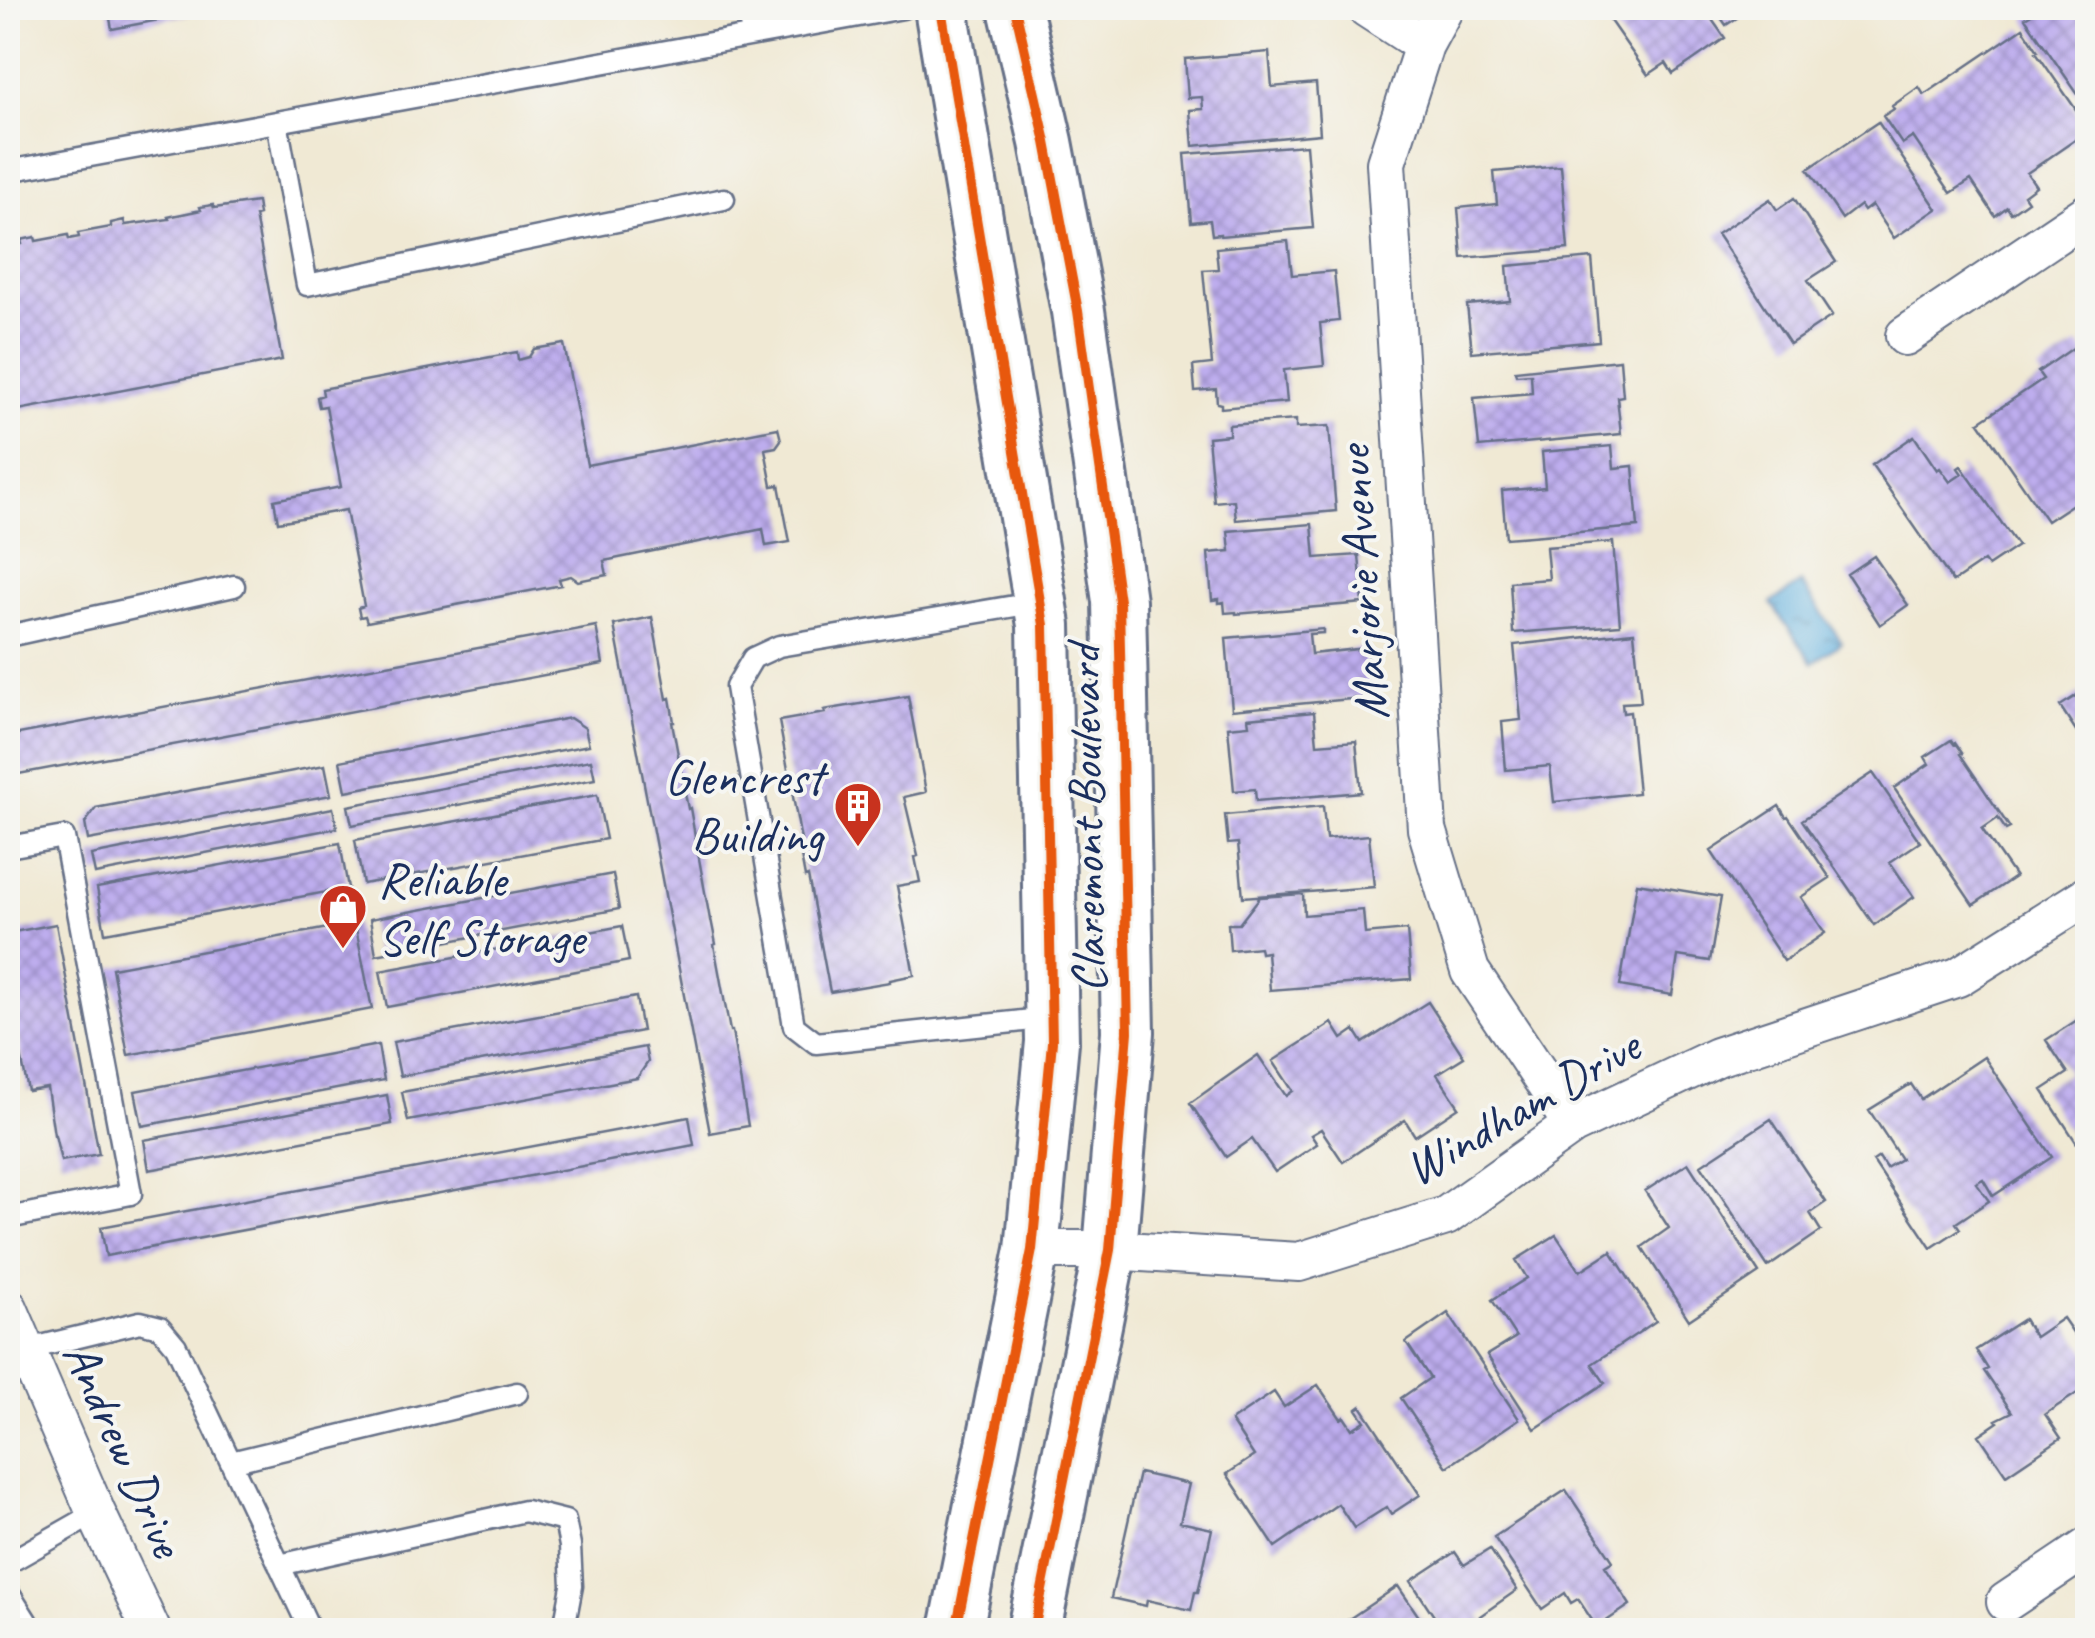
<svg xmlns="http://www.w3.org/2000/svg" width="2095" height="1638" font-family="Caveat,sans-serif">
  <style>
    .water { fill: url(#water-ripples); stroke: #40709e; stroke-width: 2.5 }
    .building { fill: url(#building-cross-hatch) }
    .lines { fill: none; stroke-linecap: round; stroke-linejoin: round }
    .lane-casing { stroke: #667087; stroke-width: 25 }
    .street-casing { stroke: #667087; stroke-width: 42 }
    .secondary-casing { stroke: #667087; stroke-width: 58 }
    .lane { stroke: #fff; stroke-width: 20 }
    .street { stroke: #fff; stroke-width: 38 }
    .secondary { stroke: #fff; stroke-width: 52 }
    .cycleway-casing { stroke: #f6f6f2; stroke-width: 16 }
    .cycleway { stroke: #e8590c; stroke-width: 10 }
    .labels { text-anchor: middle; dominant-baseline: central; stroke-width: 8; stroke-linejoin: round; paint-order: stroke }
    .street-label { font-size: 50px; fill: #1b2f5e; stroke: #f6f6f2 }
    .poi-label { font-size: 50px; fill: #1b2f5e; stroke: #f6f6f2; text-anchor: end }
  </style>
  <defs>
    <pattern id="water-ripples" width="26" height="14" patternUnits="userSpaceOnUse" patternTransform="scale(2.5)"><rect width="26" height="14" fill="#66b2df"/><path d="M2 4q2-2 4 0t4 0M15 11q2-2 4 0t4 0" fill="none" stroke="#5391b8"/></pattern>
    <pattern id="building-cross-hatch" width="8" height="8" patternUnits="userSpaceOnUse" patternTransform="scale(2.5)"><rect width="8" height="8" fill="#beadee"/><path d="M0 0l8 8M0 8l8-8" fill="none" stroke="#9a8dc4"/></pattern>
  </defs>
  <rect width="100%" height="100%" fill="#f6f6f2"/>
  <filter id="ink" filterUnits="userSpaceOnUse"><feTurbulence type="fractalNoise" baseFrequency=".01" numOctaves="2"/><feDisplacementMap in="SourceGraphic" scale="20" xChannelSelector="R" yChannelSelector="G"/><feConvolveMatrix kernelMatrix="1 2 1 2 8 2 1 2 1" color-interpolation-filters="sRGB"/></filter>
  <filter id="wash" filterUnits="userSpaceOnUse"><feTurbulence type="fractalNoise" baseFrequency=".0048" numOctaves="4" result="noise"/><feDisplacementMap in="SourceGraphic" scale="40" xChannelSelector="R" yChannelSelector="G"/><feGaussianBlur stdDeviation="2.25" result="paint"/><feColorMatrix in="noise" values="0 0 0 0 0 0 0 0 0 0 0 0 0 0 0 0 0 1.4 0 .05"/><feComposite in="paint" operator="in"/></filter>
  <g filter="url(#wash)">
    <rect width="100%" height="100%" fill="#f0e9d4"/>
    <!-- water -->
    <path class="water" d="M1801,583l41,59 -29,21 -42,-60z"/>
    <g id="blocks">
      <!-- building -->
      <path class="building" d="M108,8h108v1l-104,20z
        M1617,8h135l-26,17 -11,-16 -7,5 17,24 -52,36 -7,-11 -18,12 -42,-60z
        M2041,8h47v101l-63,-91z
        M2023,28l15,23 -2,1 52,75v4l-61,42 9,13 -12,9 4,6 -17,12 -4,-6 -12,9 -24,-36 -20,13 -38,-56 -11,7 -19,-28 11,-7 -2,-3 27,-19 5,8z
        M1269,52l3,35 44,-4 4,51 -127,12 -3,-36 13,-1 -1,-12 -14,1 -3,-39z
        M1878,122l59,87 -43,29 -22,-33 -8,6 -4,-6 -18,14 -34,-50z
        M1306,145l7,83 -93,8v-2l-8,1 -2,-15 -19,2 -6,-68z
        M1561,166l7,83 -106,9 -4,-50 39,-4 -3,-32z
        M1794,198l42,64 -28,18 24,36 -42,28 -73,-110 53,-35 7,11z
        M257,202l2,13 -4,1 27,144 -274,52v-165l14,-3 -1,-4 14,-3 1,4 32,-6 1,4 10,-2 -1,-4 33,-6v-4l13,-3 1,5 44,-6 -1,-2 33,-7 -1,-3 13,-2 1,3z
        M1288,241l4,34 42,-4 5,50 -19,2 4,43 -40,4 3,32 -66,6v-4l-4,-1 -1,-14 -21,2 -2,-25 19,-2 -9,-94 15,-1 -2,-21z
        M1592,258l7,83 -127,11 -5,-47 43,-4 -3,-35z
        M564,344l23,121 191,-37 3,12 -5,7 -11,2 7,37 7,-1 11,57 -24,4 -3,-17 -159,32 3,14 -29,6 -7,-5 -12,3 2,6 -194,37 -2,-6 -5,1 -2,-9 6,-2 -18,-96 -68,12 -4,-22 67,-13 -15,-81 -7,1 -2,-10 6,-2 -1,-6 195,-37 1,8 11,-3 5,-8z
        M2079,344l9,13v137l-41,27 -68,-99 64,-43 -5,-7z
        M1620,360l3,36 -6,1 4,37 -142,13 -5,-49 58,-5 -1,-19 -15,1 -1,-4z
        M1296,420v8l33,-2 7,85 -100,9 -2,-20 -20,2 -6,-65 21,-2v-10z
        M1914,436l23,34 3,-2 10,14 12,-8 -4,-6 3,-2 57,80 -30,20 -4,-5 -31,21 -81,-117z
        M1612,446l2,22 19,-2 5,61 -132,11 -4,-47 43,-4 -3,-35z
        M1312,524l3,34 44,-3 4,48 -127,11v-2l-11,1 -1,-11 -5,1v-4l-7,1 -4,-47 22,-2 -2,-20z
        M1613,542l7,83 -107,8 -3,-51 39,-3 -3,-32z
        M1874,556l34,49 -28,20 -33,-51z
        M652,617l15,82 3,-1 4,24h-2l16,87 2,-1 20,112 1,-1 5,25 -2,1 16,86h2l16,95 -38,7 -96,-508z
        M596,626l7,38 -595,112v-40z
        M1323,629v4l-14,1 2,20 56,-6 5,49 -140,13 -6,-72z
        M1634,632l7,70 -19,1 1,10 7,-1 8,81 -84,9 -4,-36 -44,4 -4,-48 19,-2 -7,-75z
        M2088,688v61l-28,-43z
        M908,696l18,96 -22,5 14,59 -3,1 5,25 -23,4 17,89 -24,5v2l-60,10 -22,-116 -3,1 -7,-37h3l-22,-119 46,-8 -1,-3z
        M1314,712l3,32 39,-3 5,51 -105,9 -1,-12 -21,2 -6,-64 21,-2 -1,-7z
        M570,718l15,10 4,17 -243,46 -6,-30z
        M1951,740l3,4 1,-1 7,10 -2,1 50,74 -4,2 -8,-12 -16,11 33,48 -42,28 -79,-117 35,-24 -4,-7z
        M591,760l4,19 -243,46 -4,-19z
        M325,765l6,30 -243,45 -3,-17 11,-15z
        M1873,773l47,69 -30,20 24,35 -40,28 -72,-105z
        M597,795l9,44 -243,45 -8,-44z
        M1323,806l3,33 43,-4 5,52 -131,10 -5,-54 -10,1 -3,-29z
        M1779,806l7,11 2,-1 42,62 -29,19 24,36 -41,28 -73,-110z
        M333,808l4,20 -242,46 -4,-19z
        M340,843l8,45 -243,45 -8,-45z
        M613,874l6,35 -243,46 -6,-36z
        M1637,883l84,14 -11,64 -32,-5 -6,39 -52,-9z
        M1303,894l1,21 59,-5 2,24 42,-4 4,49 -141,11 -3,-38 -7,1 -1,-6 -29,3 -2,-26h11l21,-27z
        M355,923l17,86 -244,46 -16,-87z
        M56,924l43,230 -38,7 -6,-26h-1l-7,-47 -19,3 -11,-56 -9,2v-104z
        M622,926l7,35 -242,46 -7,-36z
        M636,997l6,34 -242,45 -7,-34z
        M1428,1002l36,55 -27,17 22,33 -44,29 -10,-16 -62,42 -22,-33 -10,6 6,9 -42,28 -23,-33 -26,18 -36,-54 68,-48 28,41 7,-5 -20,-30 59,-38 10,16 13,-9 8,13z
        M2088,1013v125l-10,7 -36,-55 26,-17 -22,-33z
        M378,1045l6,35 -242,46 -7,-35z
        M645,1047l3,15 -11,16 -229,43 -6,-29z
        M1984,1057l68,100 -59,39 -10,-17 -7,4 13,18 -33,22 4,6 -29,19 -58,-87 6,-4 7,11 15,-9 -32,-49 42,-26 10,15z
        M387,1095l5,29 -243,46 -5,-30z
        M689,1117l5,28 -588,111 -5,-29z
        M1771,1119l55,83 -16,11 11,18 -53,36 -67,-102z
        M1688,1163l71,110 -70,47 -47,-73 27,-19 -24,-37z
        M1556,1235l24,36 31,-20 45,70 -64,43 13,19 -70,46 -48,-74 29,-18 -24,-37 35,-22 -11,-18z
        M1448,1313l71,106 -72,48 -46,-69 29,-20 -24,-36z
        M2063,1318l25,36v32l-43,28 16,24 -55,37 -27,-40 19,-13 -2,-2 16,-8 -28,-41 4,-2 -12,-19 48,-31 11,18z
        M1318,1385l23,34 3,-2 8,12 13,-8 -8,-12 4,-3 59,89 -29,19 -4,-7 -33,21 -16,-24 -63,43 -48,-73 27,-18 -23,-35 43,-29 10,15z
        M1139,1473l50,11 -9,38 32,7 -14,63h-3l-4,18 -44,-10 -1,6 -35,-8z
        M1566,1490l47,71 -8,5 25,39 -37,25h-4l-2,-2 7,-5 -16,-24 -7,4 -6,-10 -23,16 -48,-72z
        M1490,1549l27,41 -37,26 10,14h-47l-32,-49 44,-29 9,13z
        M1398,1586l30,44h-80l-5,-7z"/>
    </g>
  </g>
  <g filter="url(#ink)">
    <use href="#blocks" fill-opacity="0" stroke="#667087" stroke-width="2.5"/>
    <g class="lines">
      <!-- lane casing -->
      <g class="lane-casing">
        <path id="lane" d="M746,8l7,27
          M277,122l30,163 417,-86
          M8,171l895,-163
          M1038,602l-259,44 -26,12 -17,29 58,339 22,17 235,-25
          M8,636l226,-50
          M8,847l56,-10 67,357 -123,24
          M25,1350l115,-28 20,5 16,19 134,284
          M231,1462l286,-69
          M8,1563l88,-50
          M279,1565l246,-54 40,10 5,25 2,40 -8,42 -10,2
          M8,1592l24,38"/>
      </g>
      <!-- street casing -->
      <g class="street-casing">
        <path id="street" d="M1367,8l57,37
          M1444,8l-20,37 -38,118 41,666 43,142 103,154
          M1905,336l183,-123
          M1032,1250h78l189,12 147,-46 127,-91 144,-68 241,-80 130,-82
          M8,1308l88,205 55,117
          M2006,1602l82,-55"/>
      </g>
      <!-- secondary casing -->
      <g class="secondary-casing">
        <path id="secondary" d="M941,8l103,617 8,417 -20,208 -76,380
          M1015,8l31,134 32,169 41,290 9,431 -18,218 -76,380"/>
      </g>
      <!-- lane -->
      <use href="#lane" class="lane"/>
      <!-- street -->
      <use href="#street" class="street"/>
      <!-- secondary -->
      <use href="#secondary" class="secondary"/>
      <!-- cycleway casing -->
      <g class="cycleway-casing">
        <path id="cycleway" d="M941,8l103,617 8,417 -20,208 -76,380
          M1015,8l31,134 32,169 41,290 9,431 -18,218 -76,380"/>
      </g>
      <!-- cycleway -->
      <use href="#cycleway" class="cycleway"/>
    </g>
  </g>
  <!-- icons -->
  <defs>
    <g id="building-pin" transform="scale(2.5)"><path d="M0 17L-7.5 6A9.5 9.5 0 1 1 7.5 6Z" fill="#c8321e" stroke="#f6f6f2"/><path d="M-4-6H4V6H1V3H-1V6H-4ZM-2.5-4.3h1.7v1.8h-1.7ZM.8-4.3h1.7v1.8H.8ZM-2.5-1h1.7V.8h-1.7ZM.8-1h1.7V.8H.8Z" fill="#fff"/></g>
    <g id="shop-pin" transform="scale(2.5)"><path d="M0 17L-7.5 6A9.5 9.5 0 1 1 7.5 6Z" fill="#c8321e" stroke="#f6f6f2"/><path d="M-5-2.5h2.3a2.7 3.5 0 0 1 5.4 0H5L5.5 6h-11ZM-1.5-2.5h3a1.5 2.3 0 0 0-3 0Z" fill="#fff"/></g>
  </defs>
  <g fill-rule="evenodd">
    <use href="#building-pin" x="858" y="806"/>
    <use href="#shop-pin" x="343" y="908"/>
  </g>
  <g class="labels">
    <!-- street labels -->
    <g class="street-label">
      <text transform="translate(1362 583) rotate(-94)">Marjorie Avenue</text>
      <text transform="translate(1086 819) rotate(-91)">Claremont Boulevard</text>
      <text transform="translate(1522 1107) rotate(-30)">Windham Drive</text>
      <text transform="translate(124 1449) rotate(66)">Andrew Drive</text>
    </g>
    <!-- poi labels -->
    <g class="poi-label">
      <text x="823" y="777">Glencrest<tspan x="823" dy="58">Building</tspan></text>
      <text x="378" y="879" text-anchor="start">Reliable<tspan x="378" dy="58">Self Storage</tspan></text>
    </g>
  </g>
  <!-- margin -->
  <rect width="2095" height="1638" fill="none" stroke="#f6f6f2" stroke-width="40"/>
</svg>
